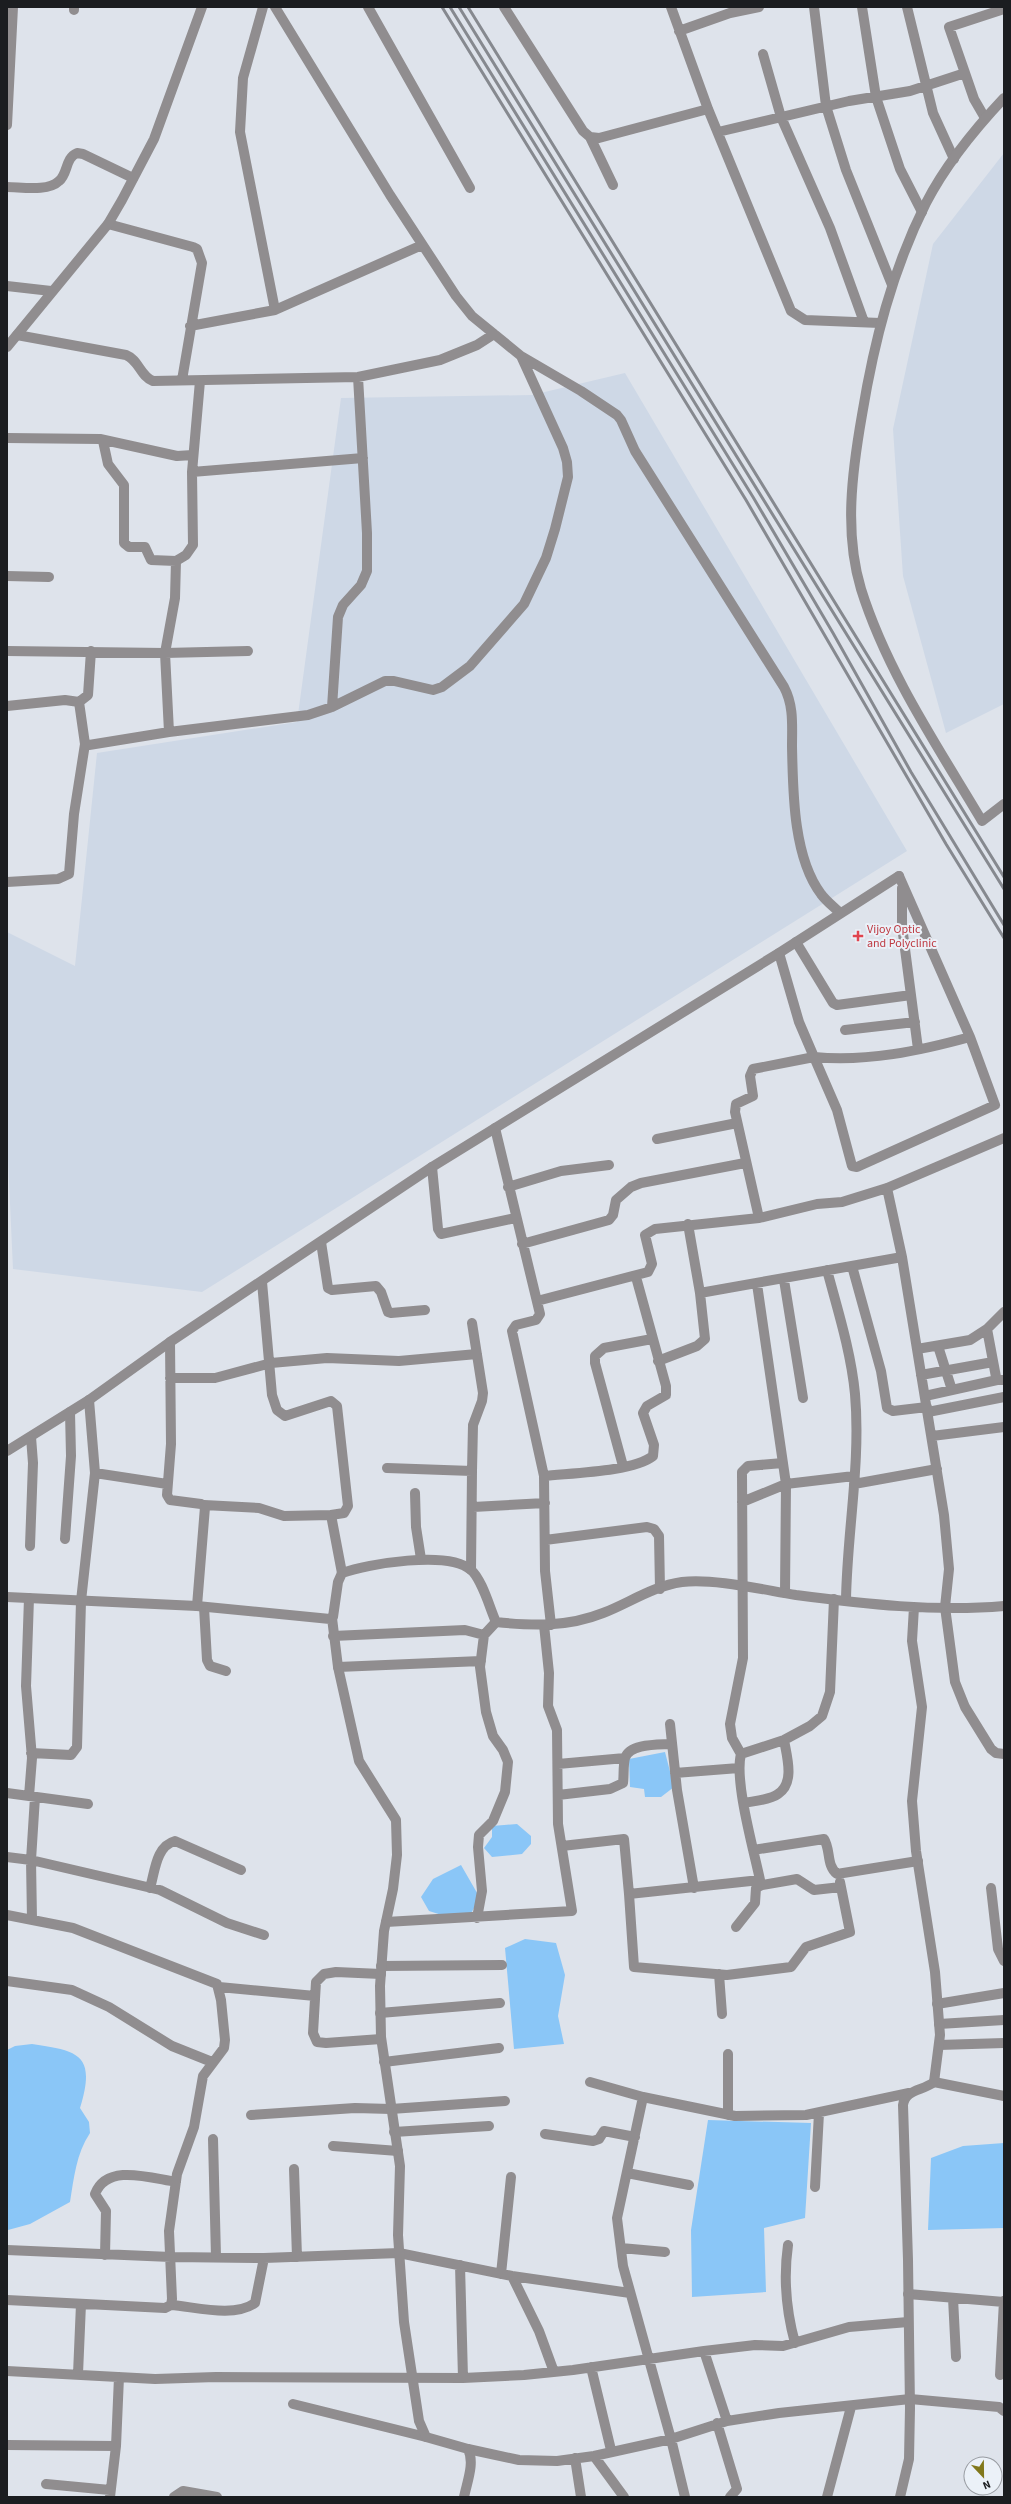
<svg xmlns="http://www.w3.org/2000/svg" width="1011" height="2504" font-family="'Source Sans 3',sans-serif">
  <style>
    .built { fill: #ced8e6 }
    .water { fill: #8ac6f7 }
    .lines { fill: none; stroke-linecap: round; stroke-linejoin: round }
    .minor { stroke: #908d8f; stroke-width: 10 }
    .tertiary { stroke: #908d8f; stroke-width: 10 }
    .rail { stroke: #86898f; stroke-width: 3 }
    .health-dot { fill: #e0444e; stroke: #ebf1f8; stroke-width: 1.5 }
    .labels { text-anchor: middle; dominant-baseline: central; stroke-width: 4; stroke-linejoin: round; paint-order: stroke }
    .health-label { font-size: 12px; fill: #be3a42; stroke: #ebf1f8; text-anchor: start }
  </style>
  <rect width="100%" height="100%" fill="#dee3eb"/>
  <!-- built -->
  <path class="built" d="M1004,153v551l-58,29 -43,-157 -10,-147 40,-185z
    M625,373l282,478 -705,441 -189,-23 -6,-132v-205l68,34 22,-213 200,-31 44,-324 191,-3z"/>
  <!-- water -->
  <path class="water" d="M665,1752l9,35 -13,10h-16l-1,-8 -14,-2 -1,-28z
    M517,1824l14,12v8l-9,10 -30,3 -8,-9 8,-11v-11z
    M461,1865l19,33 -10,17 -22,2 -19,-6 -8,-14 12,-18z
    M525,1939l31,4 9,32 -7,41 6,28 -50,5 -9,-101z
    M32,2044c48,7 64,11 48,64l9,14 1,11c-14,21 -16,45 -20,69l-40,22 -22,6 -1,-180 8,-4z
    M708,2120l103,3 -6,95 -41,10 2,64 -74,5 -1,-67z
    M1004,2143v85l-76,2 3,-72 32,-12z"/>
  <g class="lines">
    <!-- minor -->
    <path class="minor" d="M74,7v3
      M263,7l-20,71 -3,54 35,178 147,-65
      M368,7l102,181
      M504,7l79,124 7,6 9,1 109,-29
      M671,7l37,102 83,202 14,9 75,3
      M814,7l12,99 20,64 46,115
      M862,7l14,90 24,72 22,43
      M907,7l26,106 21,46
      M679,31l51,-18 29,-6
      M763,54l18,63 49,111 34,94
      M965,73l-16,-46 55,-18
      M7,125l6,-118
      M718,132l131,-31 61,-10 55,-18 9,26 11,19
      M590,137l23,48
      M7,187c14,0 41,5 52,-6 9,-7 6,-23 18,-28l6,1 50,24
      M108,224l85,23 4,2 5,14 -20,117
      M7,286l44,5
      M190,326l85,-16
      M17,335l109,20c13,5 14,21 27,26l205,-4 82,-17 37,-15 17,-11
      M521,356l60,35 36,24 4,5 14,31 149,236c10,19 8,38 8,59 1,45 1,111 29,148 5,7 13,13 19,19
      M7,438l93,1 3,2 5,23 16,21v58l5,4h16l6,13 25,1 -1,37 -10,55 4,79
      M100,439l77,17 16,-1
      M192,472l171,-14
      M176,561l10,-6 7,-10 -1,-73 8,-91
      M7,576l42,1
      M7,651l158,2 83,-2
      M79,702l9,-7 3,-44
      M7,706l58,-6 14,2 6,42 -11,70 -5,60 -11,5 -51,3
      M332,707l6,-90 5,-12 18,-20 6,-14v-38l-9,-156
      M85,744l4,1 80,-13 139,-17 24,-8 53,-26h9l39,9 9,-3 28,-21 54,-62 22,-46 9,-29 13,-52 -1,-15 -4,-14 -42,-92 -49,-40 -16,-20 -66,-101 -115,-188
      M899,876l71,161 25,68 -138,62 -5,-1 -15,-56 -23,-53c53,5 105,-6 156,-20
      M902,888v38l16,123
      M796,942l37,61 4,2 74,-10
      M845,1030l70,-8
      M495,1128l45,186 -4,6 -20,5 -4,6 32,145 1,95 6,54
      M657,1139l80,-16
      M432,1167l6,62 3,5 74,-16
      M508,1187l53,-16 48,-6
      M887,1188l15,69 42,258 5,54 -4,38 10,75 10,25 26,42 5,4 8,1
      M759,1218l-24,-106 1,-8 17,-8 -3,-20 3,-7 61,-12 -15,-35 -20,-69
      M688,1224l12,69 202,-36
      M321,1242l7,46 4,2 44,-4 5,6 7,20 3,1 34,-3
      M522,1244l87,-24 4,-5 3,-15 15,-13 10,-4 104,-20
      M852,1266l29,105 6,37 6,3 34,-4
      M827,1270c11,41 24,82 28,124 6,69 -8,138 -9,206
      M784,1280l19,118
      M262,1282l10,113 5,15 8,6 46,-15 6,5 11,100 -4,7 -13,2 11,58
      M757,1284l29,200 -1,109
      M537,1301l111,-29 4,-8 -7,-29 10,-6 104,-11 58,-14 25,-2 45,-14 117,-50
      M472,1323l11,70 -1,8 -9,24 -1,46
      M987,1329l9,48 1,3h6
      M170,1342l1,102 -4,51 3,5 31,4 4,3 -8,99
      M938,1346l14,44
      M917,1349l53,-9 17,-11 17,-17
      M658,1361l39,-15 8,-7 -5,-46
      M921,1375l72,-13
      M170,1378h45l56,-15 56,-5 72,3 78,-7
      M925,1396l72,-16
      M928,1412l76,-15
      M932,1436l72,-9
      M623,1466l-28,-103v-7l9,-8 48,-9
      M387,1468l85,3 -1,99
      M95,1473l72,11
      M544,1476c27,-3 89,-4 109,-20l1,-11 -11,-32 4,-7 19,-11v-9l-30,-109
      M854,1484l83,-15
      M415,1493l1,34 5,32
      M742,1502l44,-18 68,-8
      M204,1505l55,3 25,8 47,-1
      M473,1507l72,-4
      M65,1539l6,-83 -1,-44
      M545,1540l102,-13 7,2 5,7 1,53
      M30,1546l3,-83 -2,-26
      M29,1598l-3,88 6,72 -3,38
      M834,1599l-4,93 -8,24 -12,10 -26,14 -43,14c-7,27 13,97 19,126l-131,14 5,73 93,8 64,-8 15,-20 44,-15 -9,-45
      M204,1607l3,53 3,6 16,5
      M333,1636l132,-6 19,5
      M338,1667l143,-6
      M670,1724l7,66 17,98
      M31,1753l40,2 6,-8 4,-146 14,-128 -6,-73
      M741,1754l-9,-16 -2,-14 13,-66 -1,-186 6,-6 35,-3
      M558,1764l67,-6
      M675,1773l64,-5
      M7,1793l81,11
      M558,1795l52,-6 13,-6c1,-7 0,-18 2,-25 5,-15 34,-13 47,-14
      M744,1803c10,-2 26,-3 34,-9 17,-11 9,-37 6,-54
      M562,1846l62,-7 5,55
      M753,1850l71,-11c7,11 2,26 13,35l81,-13
      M7,1857l24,3 129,30 67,33 37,12
      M150,1888c5,-17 6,-42 25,-47l66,29
      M991,1888l7,61 6,12
      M7,1915l66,13 144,56 4,16 4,40 -1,8 -21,28 -9,51 -17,47 -8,57 3,68 -1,6 -6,3 -158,-8
      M477,1918l5,-27 -4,-44 1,-12 14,-14 12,-29 3,-30 -5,-12 -10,-14 -7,-24 -6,-45 4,-32 12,-13
      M32,1920l-1,-60 4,-63
      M386,1922l186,-11 -14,-87 -1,-94 -9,-24 1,-33 -5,-48
      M736,1927l19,-24 1,-15 6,-3 35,-6 17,11 27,-3 -1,-5
      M381,1966l121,-1
      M381,1974l-45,-2 -12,2 -8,8 -3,51 4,9 9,1 55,-4
      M719,1974l3,40
      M7,1981l65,9 37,17 63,39 40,16
      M219,1987l96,9
      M937,2004l67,-11
      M380,2013l120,-10
      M939,2024l65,-4
      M939,2045l65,-2
      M728,2054v61
      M384,2062l115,-14
      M590,2082l53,15
      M934,2082l70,14
      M251,2115l104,-7 36,1 114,-8
      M394,2132l95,-6
      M545,2134l48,7 6,-2 5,-8 31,6
      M213,2139l3,118
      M333,2146l65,5
      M294,2169l3,88
      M627,2173l62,12
      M815,2187l4,-74
      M788,2245c-5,35 -2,65 7,98
      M621,2248l44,4
      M7,2250l164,7 93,1 135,-5 113,23 118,17
      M105,2255l1,-44 -11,-17c12,-31 55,-16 81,-12
      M460,2265l3,113
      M501,2274l10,-97
      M512,2276l27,55 15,41
      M908,2294l96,8
      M953,2298l3,59
      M171,2305c25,2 63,13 84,-2l9,-45
      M704,2351l23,70
      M591,2367l20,83
      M7,2371l148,8 61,-2 247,1 61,-3 49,-5 131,-19 51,-6 28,1 66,-19 59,-5
      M78,2374l3,-70
      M1000,2375l4,-74
      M293,2404l133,33
      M717,2423l20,66 -7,8
      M7,2445l109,1
      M468,2449l51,11 38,1 37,-5 77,-17 56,-18 52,-8 131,-14 89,8 5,4
      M594,2456l30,41
      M575,2458l6,39
      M46,2484l64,6
      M110,2497l6,-51 3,-69
      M174,2497l9,-6 34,6
      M685,2497l-14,-58 -48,-173 -6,-48 26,-121 92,19 71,-1 103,-22
      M827,2497l24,-90"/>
    <!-- tertiary -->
    <path class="tertiary" d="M1004,98c-30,32 -58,66 -78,105 -34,68 -52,139 -64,212 -10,57 -18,118 -1,174 26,83 77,158 121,232l22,-17
      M7,347l101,-123 14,-24 32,-61 48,-132
      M7,1451l82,-51 81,-58 262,-175 347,-214 120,-77
      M7,1597l190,9 133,13 3,-2 5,-35 4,-9c26,-9 106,-23 129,-3 11,9 19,39 25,52 37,4 72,5 107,-9 26,-10 50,-27 79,-31 31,-4 82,8 114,13 68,9 139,17 208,11
      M332,1618l6,49 21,94 37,59 1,35 -4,34 -9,42 -4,55 1,51 19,129 -2,69 6,87 15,99 7,16 42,12c7,14 -1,33 -4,48
      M900,2497l9,-38 1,-51 -2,-148 -5,-155c2,-16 20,-14 31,-23l6,-47 -5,-63 -19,-121 -4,-50 10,-94 -10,-66 2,-34"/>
    <!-- rail -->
    <path class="rail" d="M442,7l304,493 200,344 58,94
      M450,7l303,490 80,136 78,139 93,153
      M459,7l545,882
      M468,7l536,870"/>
  </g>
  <!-- markers -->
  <path class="health-dot" d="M856 930h4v4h4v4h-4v4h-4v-4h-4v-4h4z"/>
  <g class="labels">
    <!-- health labels -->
    <g class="health-label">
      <text x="867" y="929">Vijoy Optic<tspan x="867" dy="14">and Polyclinic</tspan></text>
    </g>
  </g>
  <!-- border -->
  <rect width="1011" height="2504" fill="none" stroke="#1b1d20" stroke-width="16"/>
  <!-- north arrow -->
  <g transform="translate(983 2476) rotate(158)"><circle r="19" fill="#ebf1f8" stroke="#989ca2"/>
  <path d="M0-3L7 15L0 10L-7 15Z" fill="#81781c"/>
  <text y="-6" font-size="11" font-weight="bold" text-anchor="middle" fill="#1b1d20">N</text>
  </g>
</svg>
